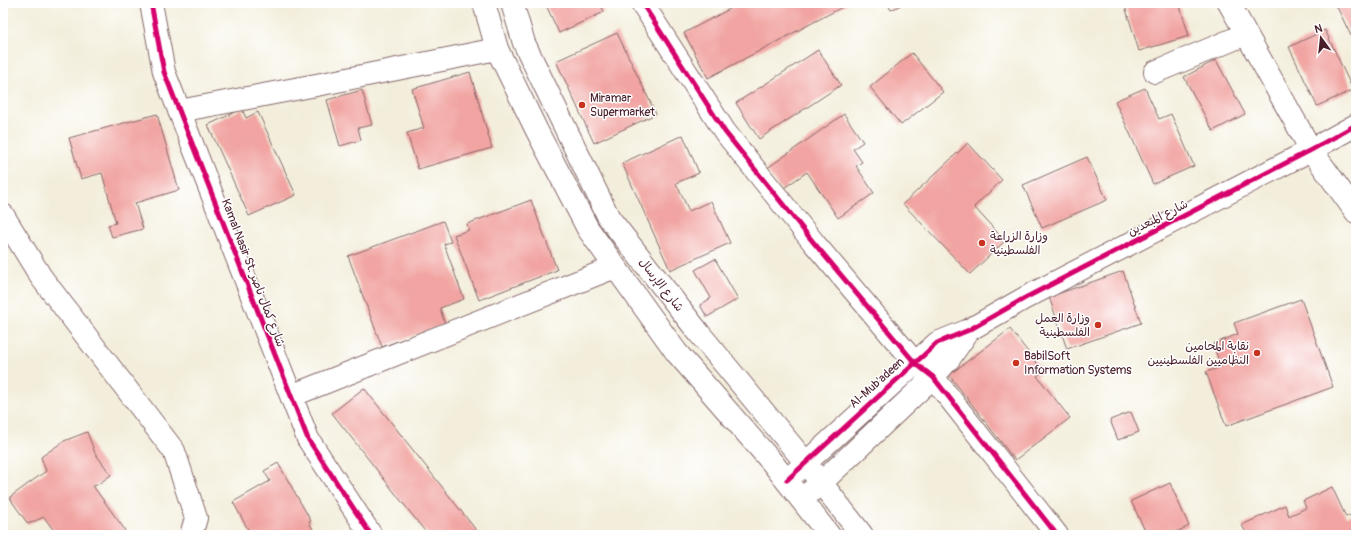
<svg xmlns="http://www.w3.org/2000/svg" width="1359" height="538" font-family="Pangolin,'Playpen Sans Arabic',sans-serif">
  <style>
    .building { fill: #f1a4a1 }
    .lines { fill: none; stroke-linecap: round; stroke-linejoin: round }
    .minor-casing { stroke: #856769; stroke-width: 24 }
    .major-casing { stroke: #856769; stroke-width: 24 }
    .minor { stroke: #fff; stroke-width: 22 }
    .major { stroke: #fff; stroke-width: 22 }
    .cycleway-casing { stroke: #fff; stroke-width: 8 }
    .cycleway { stroke: #d6006c; stroke-width: 5 }
    .poi-dot { fill: #c8321e; stroke: #fff; stroke-width: 1.5 }
    .labels { text-anchor: middle; dominant-baseline: central; stroke-width: 3; stroke-linejoin: round; paint-order: stroke }
    .poi-label { font-size: 12px; fill: #4a1f2b; stroke: #fff; text-anchor: start }
    .street-label { font-size: 12px; fill: #4a1f2b; stroke: #fff }
  </style>
  <rect width="100%" height="100%" fill="#fff"/>
  <filter id="ink" filterUnits="userSpaceOnUse"><feTurbulence type="fractalNoise" baseFrequency=".025" numOctaves="2"/><feDisplacementMap in="SourceGraphic" scale="8" xChannelSelector="R" yChannelSelector="G"/><feConvolveMatrix kernelMatrix="1 2 1 2 8 2 1 2 1" color-interpolation-filters="sRGB"/></filter>
  <filter id="wash" filterUnits="userSpaceOnUse"><feTurbulence type="fractalNoise" baseFrequency=".012" numOctaves="4" result="noise"/><feDisplacementMap in="SourceGraphic" scale="16" xChannelSelector="R" yChannelSelector="G"/><feGaussianBlur stdDeviation="0.9" result="paint"/><feColorMatrix in="noise" values="0 0 0 0 0 0 0 0 0 0 0 0 0 0 0 0 0 1.4 0 .05"/><feComposite in="paint" operator="in"/></filter>
  <g filter="url(#wash)">
    <rect width="100%" height="100%" fill="#f3eedb"/>
    <g id="blocks">
      <!-- building -->
      <path class="building" d="M545,3h55l4,9 -45,21z
        M741,3h109l-142,75 -24,-45z
        M887,3h18l-14,7z
        M1124,3h55l10,33 -50,15z
        M1335,3h21v43z
        M1325,30l28,60 -36,16 -28,-59z
        M617,33l39,81 -62,29 -38,-82z
        M818,50l23,35 -82,54 -23,-36z
        M912,53l31,39 -42,33 -31,-38z
        M1216,60l29,54 -32,17 -29,-54z
        M470,72l22,76 -74,21 -11,-36 17,-5 -12,-39z
        M1145,88l14,31 12,-5 23,52 -41,18 -38,-83z
        M362,90l10,35 -14,3 3,12 -21,6 -13,-46z
        M242,109l4,9 12,-6 38,83 -47,21 -41,-91z
        M157,114l22,76 -44,13 8,26 -31,8 -4,-12 8,-2 -14,-50 -21,6 -12,-41z
        M844,114l19,28 -10,7 9,13 -6,4 18,27 -36,25 -31,-46 -26,18 -15,-21z
        M683,135l16,38 -23,10 13,28 22,-10 19,42 -60,27 -48,-107z
        M968,143l34,37 -28,27 31,34 -35,33 -67,-70z
        M1087,157l20,43 -65,28 -19,-43z
        M531,200l26,70 -78,30 -25,-65 15,-5 -2,-6z
        M443,221l8,21 -7,2 20,55 -24,9 5,16 -63,23 -34,-91z
        M715,259l23,40 -31,18 -7,-12 11,-7 -16,-28z
        M1123,271l18,52 -74,26 -18,-52z
        M1301,299l32,88 -107,39 -20,-54 15,-5 -8,-23 25,-10 -4,-11z
        M1010,329l33,42 -6,5 33,42 -55,42 -66,-85z
        M364,388l116,147h-52l-96,-122z
        M1131,412l8,20 -21,8 -8,-20z
        M87,432l8,21 16,22 -14,10 -4,1 32,44 -6,5h-62l-13,-18 -16,7 -15,-21 -3,-6 36,-26 -5,-14 23,-16z
        M278,463l33,58 -2,1 7,13h-65l-18,-33 37,-21 -6,-10z
        M1170,483l19,43 -19,9h-23l-16,-34z
        M1332,487l14,30 9,-4 1,22h-109l-5,-10 43,-20 4,11 17,-8 -3,-7z"/>
    </g>
  </g>
  <g filter="url(#ink)">
    <use href="#blocks" fill-opacity="0" stroke="#856769" stroke-width="1"/>
    <g class="lines">
      <!-- minor casing -->
      <g class="minor-casing">
        <path id="minor" d="M151,3l13,69 144,367 63,96
          M642,3l83,129 89,111 101,120 18,14 124,158
          M1229,3l82,147 45,62
          M1155,72l91,-38
          M179,111l153,-29 165,-33
          M3,215l38,62 133,174 22,67 -5,17
          M291,396l324,-129
          M787,480l150,-137 32,-13 56,-32 286,-148 45,-25
          M802,499l19,-16 112,-106 16,-18 20,-29"/>
      </g>
      <!-- major casing -->
      <g class="major-casing">
        <path id="major" d="M484,3l13,46 40,82 51,98 89,124 94,108 58,74
          M512,3l12,40 85,175 90,115 106,129 57,73"/>
      </g>
      <!-- minor -->
      <use href="#minor" class="minor"/>
      <!-- major -->
      <use href="#major" class="major"/>
      <!-- cycleway casing -->
      <g class="cycleway-casing">
        <path id="cycleway" d="M151,3l13,69 144,367 63,96
          M642,3l83,129 89,111 101,120 18,14 124,158
          M787,480l150,-137 32,-13 56,-32 286,-148 45,-25"/>
      </g>
      <!-- cycleway -->
      <use href="#cycleway" class="cycleway"/>
    </g>
  </g>
  <!-- markers -->
  <g class="poi-dot">
    <circle cx="582" cy="105" r="4"/>
    <circle cx="982" cy="243" r="4"/>
    <circle cx="1098" cy="325" r="4"/>
    <circle cx="1257" cy="353" r="4"/>
    <circle cx="1016" cy="363" r="4"/>
  </g>
  <g class="labels">
    <!-- poi labels -->
    <g class="poi-label">
      <text x="590" y="98">Miramar<tspan x="590" dy="14">Supermarket</tspan></text>
      <text x="990" y="236">وزارة الزراعة<tspan x="990" dy="14">الفلسطينية</tspan></text>
      <text x="1090" y="318" text-anchor="end">وزارة العمل<tspan x="1090" dy="14">الفلسطينية</tspan></text>
      <text x="1249" y="346" text-anchor="end">نقابة المحامين<tspan x="1249" dy="14">النظاميين الفلسطينيين</tspan></text>
      <text x="1024" y="356">BabilSoft<tspan x="1024" dy="14">Information Systems</tspan></text>
    </g>
    <!-- street labels -->
    <g class="street-label">
      <text transform="translate(1158 218) rotate(-27)">شارع المبعدين</text>
      <text transform="translate(253 273) rotate(69)">Kamal Nasir St. شارع كمال ناصر</text>
      <text transform="translate(661 285) rotate(52)">شارع الإرسال</text>
      <text transform="translate(877 383) rotate(-42)">Al-Mub'adeen</text>
    </g>
  </g>
  <!-- margin -->
  <rect width="1359" height="538" fill="none" stroke="#fff" stroke-width="16"/>
  <!-- north arrow -->
  <g transform="translate(1321 38) rotate(345)" stroke="#ffffff" stroke-width="3" paint-order="stroke">
  <path d="M0-3L7 15L0 10L-7 15Z" fill="#4a1f2b"/>
  <text y="-6" font-size="11" font-weight="bold" text-anchor="middle" fill="#4a1f2b">N</text>
  </g>
</svg>
